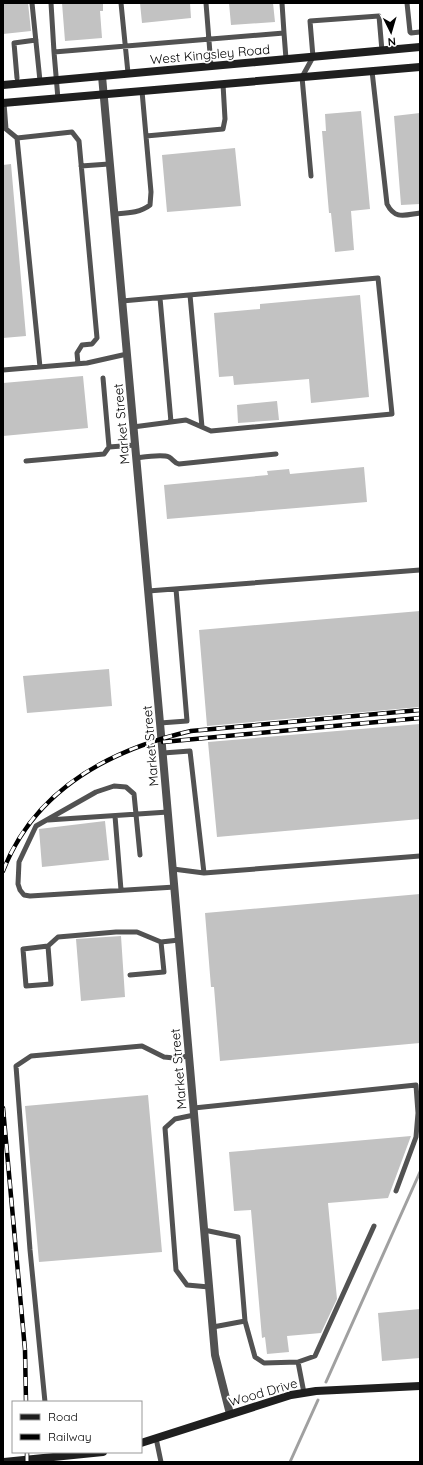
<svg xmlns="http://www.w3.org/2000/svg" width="423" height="1465" font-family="Quicksand,sans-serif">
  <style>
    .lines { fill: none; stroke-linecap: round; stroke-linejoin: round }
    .stream { stroke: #a0a0a0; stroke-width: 3 }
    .building { fill: #c2c2c2 }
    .lane { stroke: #525252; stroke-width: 5 }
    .street { stroke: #525252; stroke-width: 8 }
    .secondary { stroke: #1f1f1f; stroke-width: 8 }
    .rail-casing { stroke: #000; stroke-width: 4.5 }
    .rail { stroke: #fff; stroke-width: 3; stroke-dasharray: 9; stroke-linecap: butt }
    .labels { text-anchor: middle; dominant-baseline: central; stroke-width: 3.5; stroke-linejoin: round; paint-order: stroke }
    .street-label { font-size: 13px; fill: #000; stroke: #fff }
  </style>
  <rect width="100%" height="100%" fill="#fff"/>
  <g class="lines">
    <!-- stream -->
    <path class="stream" d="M326,1382l94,-210
      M290,1462l28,-62"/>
  </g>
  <!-- building -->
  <path class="building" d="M3,3h25l3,28 -28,3z
    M62,3h41v8h-3l2,27 -37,3z
    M140,3h50l1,15 -49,5z
    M229,3h44l2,19 -44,3z
    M361,111l9,98 -19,2 3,39 -19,2 -4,-39h-2l-7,-82h4l-1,-17z
    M420,113v91l-19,1 -7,-89z
    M235,148l6,58 -74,6 -5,-57z
    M11,164l15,172 -23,2v-173z
    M360,295l9,102 -58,6 -2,-24 -75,6 -1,-9 -14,1 -5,-64 46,-4v-5z
    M83,376l5,52 -85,8v-53z
    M277,401l2,19 -41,3 -1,-18z
    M364,467l3,35 -200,17 -3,-34 104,-10 -1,-4 22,-2 1,5z
    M420,611v96l-213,19 -8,-96z
    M109,669l3,37 -85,7 -4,-37z
    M420,724v95l-203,18 -9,-95z
    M105,821l4,39 -67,7 -3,-38z
    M420,894v149l-200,18 -6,-74h-3l-6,-74z
    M121,936l4,61 -44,4 -5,-62z
    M148,1095l14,157 -123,10 -14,-156z
    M411,1136l-23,62 -60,5 9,96 -16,34 -34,3 2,16 -22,2 -2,-17 -3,1 -11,-128 -17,1 -5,-59z
    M420,1309v49l-38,3 -4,-48z"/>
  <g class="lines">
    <!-- lane -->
    <path class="lane" d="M32,3l8,78
      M51,3l3,49
      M121,3l7,70
      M206,3l5,63
      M282,3l2,30
      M407,3l3,29 1,1 9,-1
      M372,71l15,133c8,16 18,11 33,9
      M17,78l-3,-35 22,-3
      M58,99l-4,-47 230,-19 2,26
      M4,103l2,26 11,9
      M146,136l77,-7 2,-10 -2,-35
      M81,166l28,-2
      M311,176l-9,-99 11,-20 -3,-36 69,-5 3,35
      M114,214c13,-1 26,-1 36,-9l1,-13 -9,-101
      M190,295l12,132
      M160,298l11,124
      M122,301l256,-23 14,136 -181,17 -25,-11 -53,7
      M40,367l-23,-229 55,-6 7,9 18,197 -5,6 -10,1 -5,8 1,11
      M3,370l84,-7 40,-9
      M103,378l6,69 26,-2
      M136,458c8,-1 26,-4 33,-1 4,2 5,6 10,7l97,-10
      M26,461l78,-7 5,-7
      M148,591l272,-21
      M160,723l27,-2 -11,-132
      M163,753l27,-2 14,122
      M115,816l6,74
      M48,820l120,-8
      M140,855l-6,-61 -8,-7 -12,-1 -18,6 -60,34 -17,36 -1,22 2,6 4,5 6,1 145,-9
      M173,869l31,4 216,-17
      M48,946l-25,3 3,37 25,-2 -3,-38 10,-9 58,-5h21l24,10
      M130,975l34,-3 -3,-30 18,-2
      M194,1108l222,-23 2,28 -2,24 -20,54
      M194,1115l-19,4 -10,9 11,142 11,15 22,2
      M204,1230l34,7 7,84
      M213,1327l32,-6 10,36 9,6 34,-1 6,31
      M298,1362l17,-6 59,-130
      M45,1402l-15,-152 -14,-184 15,-10 111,-10 22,11 10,1 15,-2
      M156,1438l5,24"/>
    <!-- street -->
    <path class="street" d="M102,76l58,647 55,632 15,59"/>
    <!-- secondary -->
    <path class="secondary" d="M3,85l417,-38
      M3,103l417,-36
      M141,1443l150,-48 25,-4 104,-5
      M4,1462l99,-10"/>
    <!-- rail casing -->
    <g class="rail-casing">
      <path id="rail" d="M163,742l257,-24
        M3,871c32,-82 106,-121 188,-140l229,-21
        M3,1108l22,242 1,52
        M27,1452v10"/>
    </g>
    <!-- rail -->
    <use href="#rail" class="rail"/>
  </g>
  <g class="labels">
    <!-- street labels -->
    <g class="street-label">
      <text transform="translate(210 54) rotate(-5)">West Kingsley Road</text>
      <text transform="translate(121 424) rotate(-95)">Market Street</text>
      <text transform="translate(150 746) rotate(-95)">Market Street</text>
      <text transform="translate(178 1069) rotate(-95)">Market Street</text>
      <text transform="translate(263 1392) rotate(-16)">Wood Drive</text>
    </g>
  </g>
  <!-- border -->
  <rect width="423" height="1465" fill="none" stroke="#000000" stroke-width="8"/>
  <!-- legend -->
  <rect x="12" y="1401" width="130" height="52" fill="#ffffff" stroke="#999999"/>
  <rect x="20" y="1414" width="20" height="6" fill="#1f1f1f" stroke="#999999"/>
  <text x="48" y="1421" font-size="12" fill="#000000">Road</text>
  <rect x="20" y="1434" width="20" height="6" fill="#000000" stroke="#999999"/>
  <text x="48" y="1441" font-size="12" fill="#000000">Railway</text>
  <!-- north arrow -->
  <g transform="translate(391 32) rotate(175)" stroke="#ffffff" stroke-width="3" paint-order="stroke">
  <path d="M0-3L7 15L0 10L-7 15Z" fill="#000000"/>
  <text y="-6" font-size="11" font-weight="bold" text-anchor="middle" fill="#000000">N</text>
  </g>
</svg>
